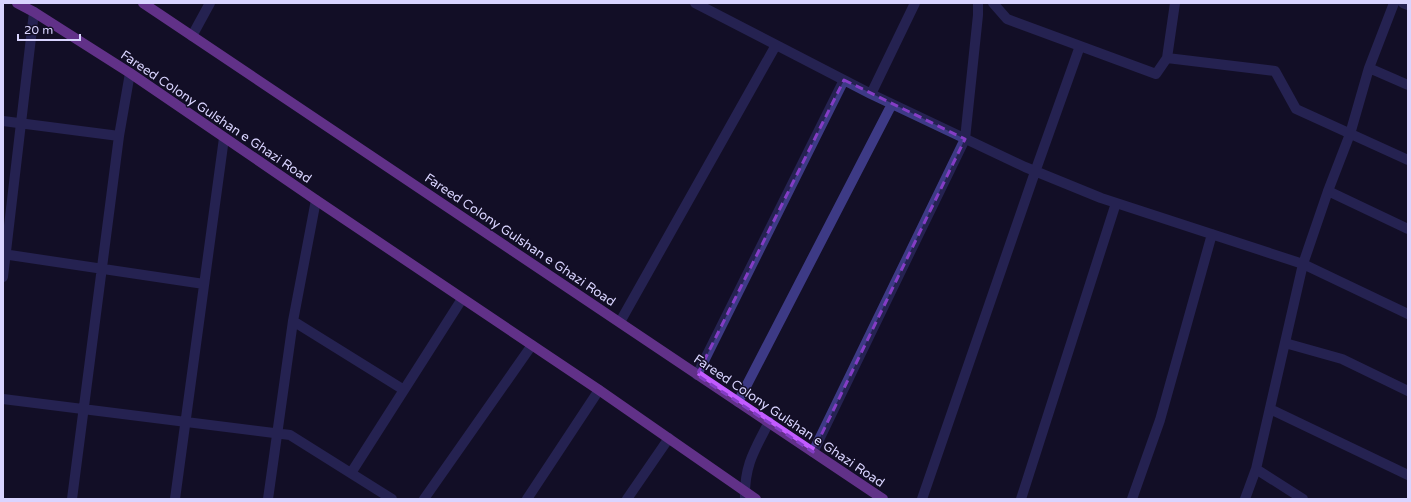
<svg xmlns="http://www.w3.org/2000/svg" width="1411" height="502" font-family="'Varela Round',sans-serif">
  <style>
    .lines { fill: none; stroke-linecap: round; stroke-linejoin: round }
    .minor { stroke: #3d3a85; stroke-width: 10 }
    .primary { stroke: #c25bff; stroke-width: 10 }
    .marked { fill: none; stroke: #843dc5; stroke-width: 3; stroke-dasharray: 8 5; stroke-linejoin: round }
    .labels { text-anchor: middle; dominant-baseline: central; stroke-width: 3; stroke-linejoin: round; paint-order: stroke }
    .street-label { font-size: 13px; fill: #d9d4ff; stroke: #130f26 }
  </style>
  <rect width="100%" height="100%" fill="#130f26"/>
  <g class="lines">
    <!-- minor -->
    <path class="minor" d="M695,3l176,91 154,73 76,31 202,66 105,50
      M993,3l14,16 149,55 11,-16 108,13 21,38 112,51
      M1403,3l5,2
      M192,36l18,-33
      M1167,58l8,-55
      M1369,68l39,17
      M871,94l44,-91
      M3,121l116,15
      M1328,191l80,38
      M3,254l201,30
      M3,277l31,-265
      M293,321l111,69
      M620,322l156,-277
      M1285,343l57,16 66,32
      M697,375l147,-295
      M3,399l287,36 102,64
      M738,402l154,-298
      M1270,409l138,66
      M813,452l152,-313 13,-124v-12
      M1256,469l47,30
      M351,473l111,-174
      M72,499l47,-363 11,-63
      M175,499l49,-361
      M268,499l25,-178 23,-121
      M424,499l108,-154
      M527,499l72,-109
      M627,499l42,-61
      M745,499c-1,-33 9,-48 24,-77
      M922,499l113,-327 45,-126
      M1021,499l95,-296
      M1132,499l28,-79 52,-186
      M1245,499l11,-30 47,-205 25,-73 22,-57 19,-66 25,-65"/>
    <!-- primary -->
    <path class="primary" d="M17,3l17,9 96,61 186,127 283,190 157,109
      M143,3l740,496"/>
  </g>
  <!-- marked area -->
  <path d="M0 0H1411V502H0ZM844,80l121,59 -152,313 -116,-77z" fill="#130f26" fill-opacity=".55" fill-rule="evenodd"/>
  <path class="marked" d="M844,80l121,59 -152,313 -116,-77z"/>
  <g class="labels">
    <!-- street labels -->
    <g class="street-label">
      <text transform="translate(216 117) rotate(34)">Fareed Colony Gulshan e Ghazi Road</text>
      <text transform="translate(520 240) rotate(34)">Fareed Colony Gulshan e Ghazi Road</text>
      <text transform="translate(789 421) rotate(34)">Fareed Colony Gulshan e Ghazi Road</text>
    </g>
  </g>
  <!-- border -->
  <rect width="1411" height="502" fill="none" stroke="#d9d4ff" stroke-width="8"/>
  <!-- scale -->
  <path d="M18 34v6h62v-6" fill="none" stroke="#d9d4ff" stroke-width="2"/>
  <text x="24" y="34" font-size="12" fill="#d9d4ff" stroke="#130f26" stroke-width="3" paint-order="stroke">20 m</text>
</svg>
